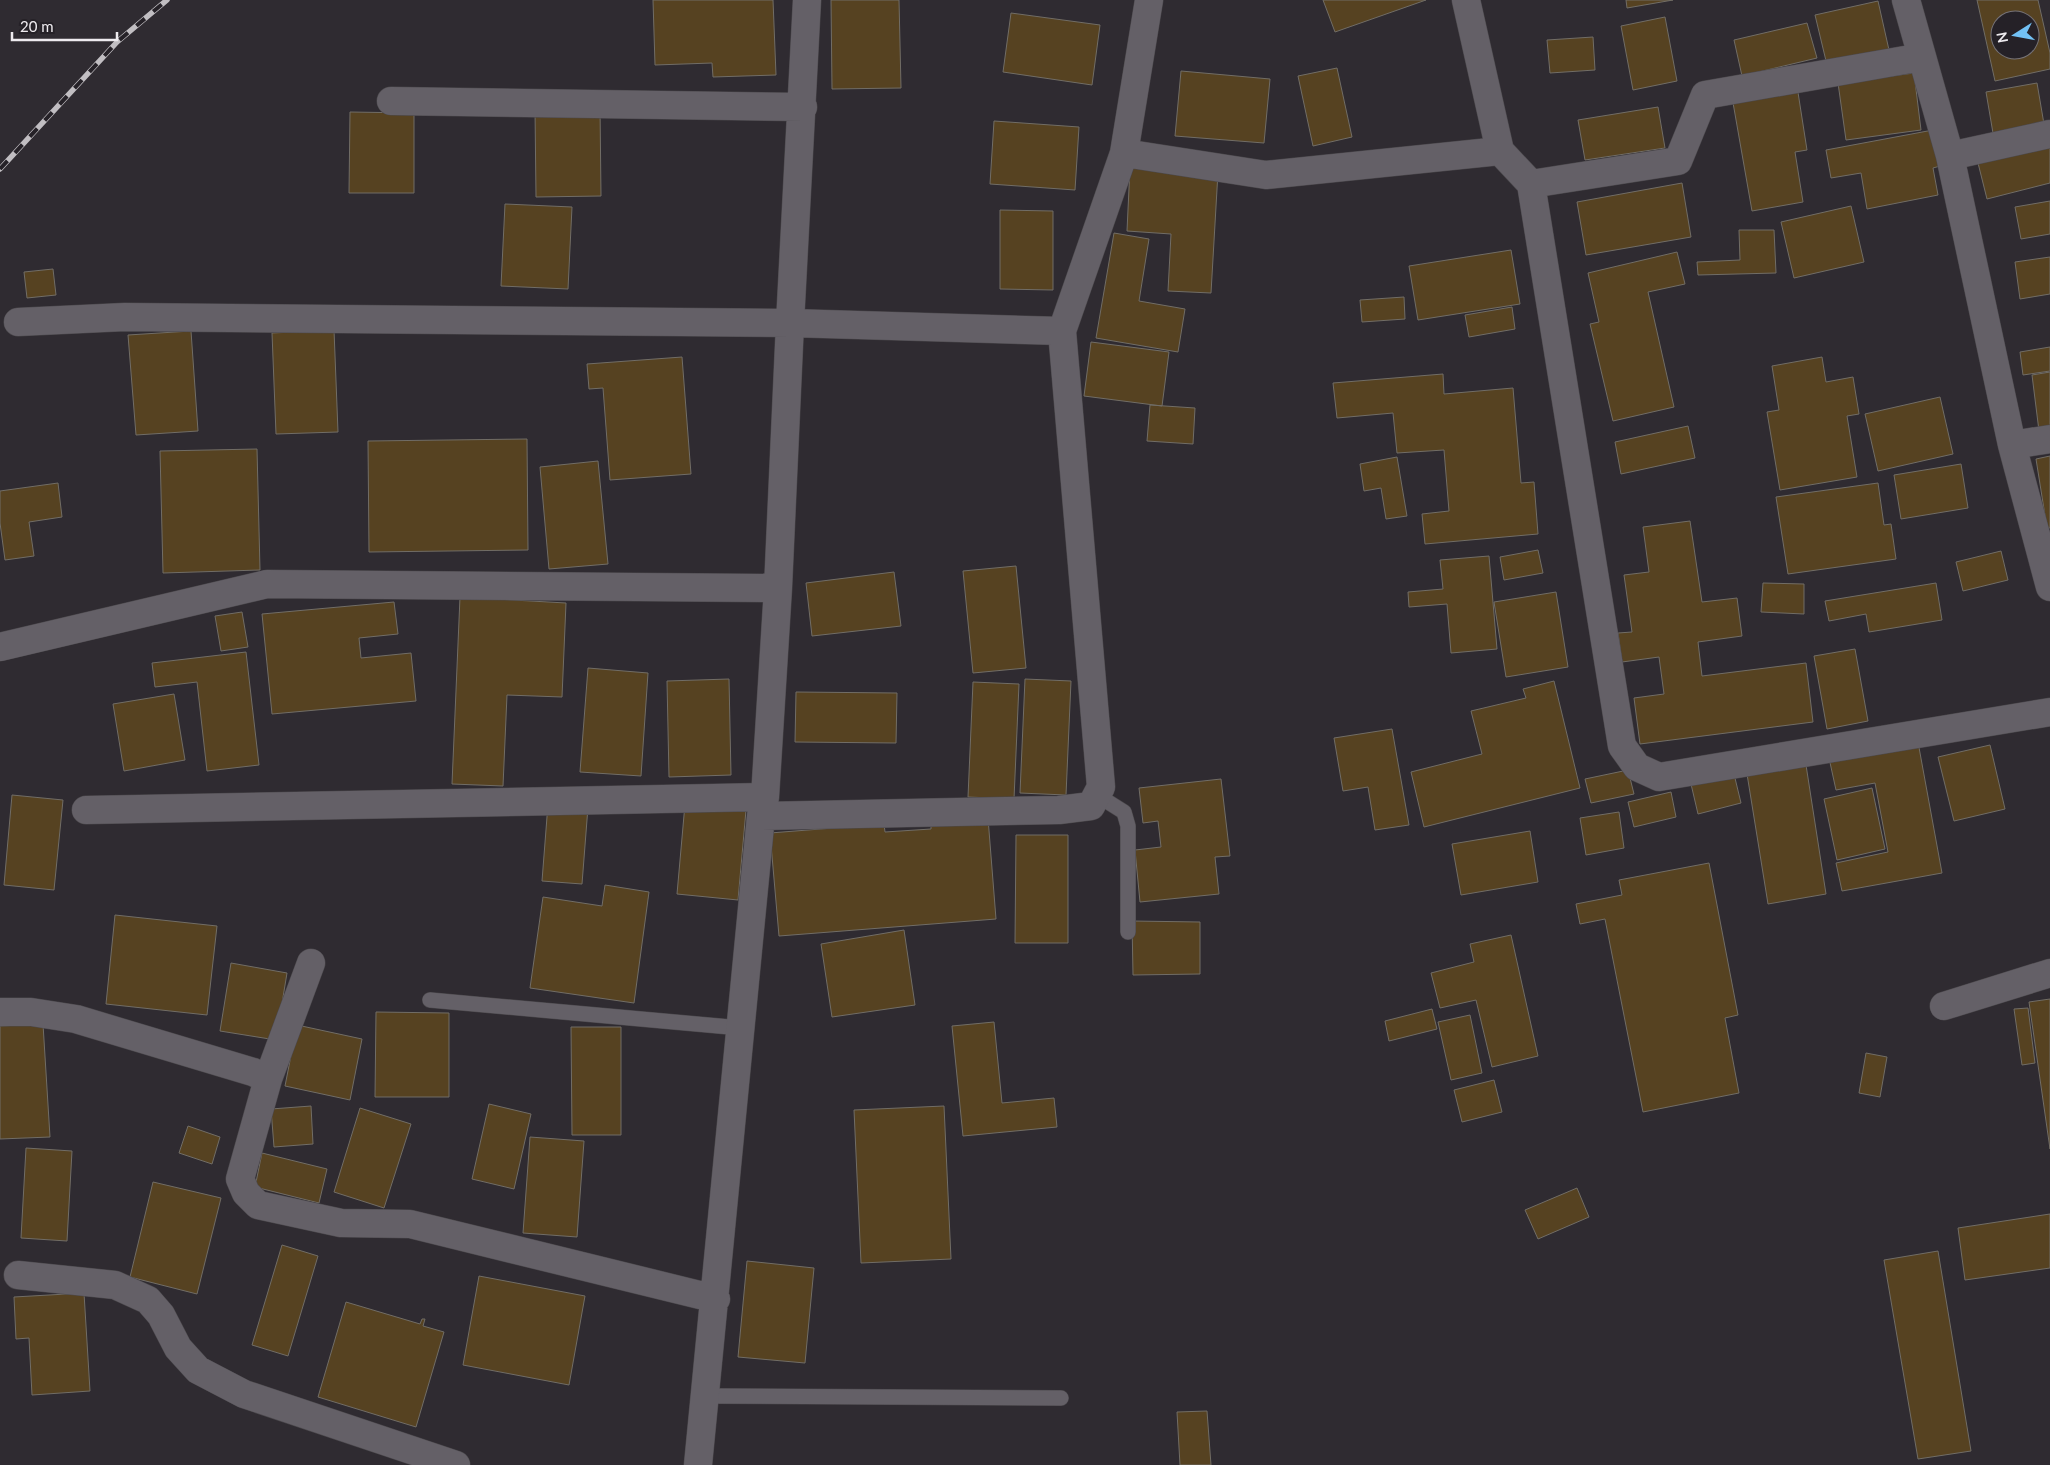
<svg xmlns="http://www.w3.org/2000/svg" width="2050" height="1465" font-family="Lato,sans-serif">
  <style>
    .building { fill: #564221; stroke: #716d66; fill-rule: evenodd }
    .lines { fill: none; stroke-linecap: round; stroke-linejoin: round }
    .service-casing { stroke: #4b484c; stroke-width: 16 }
    .minor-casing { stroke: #4b484c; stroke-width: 29 }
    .service { stroke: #646067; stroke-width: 15 }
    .minor { stroke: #646067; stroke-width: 28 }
    .rail-casing { stroke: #c1bec2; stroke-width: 5.5 }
    .rail { stroke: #252127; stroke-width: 4; stroke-dasharray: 11; stroke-linecap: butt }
  </style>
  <rect width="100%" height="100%" fill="#2f2b31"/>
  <!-- building -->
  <path class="building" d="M653,0h120l3,75 -63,2 -1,-14 -57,2z
    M831,0h68l2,88 -69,1z
    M1323,0h103l-91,32z
    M1626,0h47l-46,8z
    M1977,0h61l12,53v16l-55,12zM2000,20h30v30h-30z
    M1878,1l11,49 -62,15 -12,-50z
    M1011,13l89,12 -8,60 -89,-13z
    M1665,17l12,64 -44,9 -12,-64z
    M1807,23l10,35 -75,18 -8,-36z
    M1593,37l2,33 -45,3 -3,-33z
    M1337,68l15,69 -39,9 -15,-70z
    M1181,71l89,8 -6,64 -89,-7z
    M1914,73l7,57 -75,10 -8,-57z
    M2037,83l8,47 -51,9 -8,-47z
    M1797,86l10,64 -12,2 8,50 -51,9 -20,-114z
    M1658,107l7,41 -80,12 -7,-40z
    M600,108l1,88 -65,1 -1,-88z
    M350,112l64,1v80h-65z
    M994,121l85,6 -4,63 -85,-6z
    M1933,130l7,36 -7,2 5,27 -71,14 -6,-36 -30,5 -5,-28z
    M2050,140v43l-63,16 -10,-40z
    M1130,167l88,5 -7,121 -43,-2 3,-57 -44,-3z
    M1682,183l9,54 -105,18 -9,-53z
    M2050,201v33l-29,5 -6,-32z
    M505,204l67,3 -4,82 -67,-3z
    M1851,206l13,56 -70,16 -13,-56z
    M1000,210l53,1v79l-53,-1z
    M1739,230h35l2,43 -78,2 -1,-13 43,-2z
    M1114,233l35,6 -10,62 46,8 -7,43 -82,-14z
    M1511,250l9,54 -102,16 -9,-54z
    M1677,252l8,32 -37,8 26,115 -61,14 -23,-97 9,-2 -11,-49z
    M2050,257v37l-30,5 -5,-37z
    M53,269l3,26 -29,3 -3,-26z
    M1404,297l1,22 -43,3 -2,-22z
    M1512,307l3,22 -46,8 -4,-22z
    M334,330l4,102 -62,2 -4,-101z
    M191,331l7,100 -62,4 -8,-100z
    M1091,342l78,10 -7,54 -78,-10z
    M2050,347v24l-27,4 -3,-23z
    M682,357l9,117 -81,6 -7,-92 -14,1 -2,-25z
    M1822,357l4,25 27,-5 6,37 -12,2 10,61 -77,13 -13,-78 12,-2 -7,-44z
    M2050,372v57l-11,2 -7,-56z
    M1443,374l1,20 69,-6 8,95 13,-1 4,52 -113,10 -3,-30 27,-3 -5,-61 -47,3 -4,-40 -56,5 -4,-35z
    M1940,397l13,57 -75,17 -13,-57z
    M1150,405l45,3 -2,36 -46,-3z
    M1688,426l7,32 -74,16 -6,-32z
    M527,439l1,111 -159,2 -1,-111z
    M257,449l3,121 -97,3 -3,-122z
    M2050,456v72h-3l-11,-69z
    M1397,457l10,59 -21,3 -5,-31 -17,3 -4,-27z
    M598,461l10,103 -59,5 -9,-102z
    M1961,464l7,44 -67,11 -7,-44z
    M58,483l4,34 -33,5 5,34 -29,4 -5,-37v-32z
    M1878,483l6,42 7,-1 5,35 -108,15 -12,-77z
    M1690,521l12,81 35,-4 5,38 -44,6 4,34 104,-13 7,59 -173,22 -6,-46 30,-4 -5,-37 -37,5 -4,-29 14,-1 -8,-57 25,-3 -6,-45z
    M1538,550l5,23 -39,7 -4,-23z
    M2001,551l7,29 -45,11 -7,-29z
    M1489,556l8,93 -46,4 -4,-49 -38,3 -1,-15 35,-3 -3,-29z
    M1016,566l10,102 -53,5 -10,-102z
    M894,572l7,54 -89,10 -6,-53z
    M1763,583l41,1v30l-43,-2z
    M1936,583l6,37 -73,12 -3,-18 -37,7 -4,-20z
    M1556,592l12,75 -62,10 -12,-75z
    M460,597l106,6 -4,94 -55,-2 -4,91 -51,-2z
    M394,602l4,32 -39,4 2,20 50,-5 5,48 -144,13 -10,-100z
    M242,612l6,35 -27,4 -6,-35z
    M1855,649l13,72 -41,8 -13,-73z
    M246,652l13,113 -52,6 -10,-89 -42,5 -3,-24z
    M588,668l60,5 -7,103 -61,-4z
    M729,679l2,96 -62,2 -2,-96z
    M1025,679l46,2 -5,114 -46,-2z
    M1554,681l26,107 -156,39 -13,-55 71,-18 -11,-43 55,-13 -3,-9z
    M973,682l46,2 -5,115 -46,-2z
    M796,692l101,1 -1,50 -101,-1z
    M174,694l11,66 -61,11 -11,-67z
    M1392,729l17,96 -34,5 -7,-43 -25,4 -9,-53z
    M1918,742l24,131 -100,18 -6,-28 52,-11 -13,-69 -39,7 -7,-32z
    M1990,745l15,64 -51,12 -16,-64z
    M1806,765l20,129 -58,10 -21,-130z
    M1628,770l6,24 -43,9 -6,-24z
    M1734,774l7,29 -43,11 -7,-30z
    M1221,779l9,77 -15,1 4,37 -79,8 -5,-52 26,-3 -3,-26 -15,2 -4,-35z
    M1872,788l13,61 -48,11 -13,-61z
    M1671,792l5,25 -42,10 -6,-25z
    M12,795l51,5 -9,90 -50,-5z
    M548,804l40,3 -6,77 -40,-3z
    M685,804l61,6 -8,90 -61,-6z
    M1619,812l5,36 -38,7 -6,-37z
    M988,818l8,101 -217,17 -9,-103 114,-9 1,8 46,-3v-7z
    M1530,831l8,51 -77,13 -9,-51z
    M1016,835h52v108h-53z
    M1709,863l29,152 -13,3 14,75 -96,19 -38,-193 -25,5 -4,-20 46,-9 -3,-15z
    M605,885l44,7 -15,111 -104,-15 13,-91 59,9z
    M115,915l102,11 -10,89 -101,-11z
    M1132,921l68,1v52l-67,1z
    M904,930l11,75 -83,12 -11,-73z
    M1511,935l27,121 -46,11 -16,-67 -36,8 -9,-35 43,-11 -4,-18z
    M231,963l56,10 -11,67 -56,-9z
    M2050,999v150l-21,-147z
    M2028,1008l7,55 -13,2 -8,-56z
    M1432,1009l5,20 -48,12 -4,-20z
    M376,1012l73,1v84h-74z
    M1470,1015l12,58 -31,7 -13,-58z
    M994,1022l8,81 52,-5 3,29 -94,9 -11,-110z
    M43,1024l7,113 -50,2v-113z
    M297,1025l65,14 -12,61 -65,-14z
    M571,1027h50v108h-49z
    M1866,1053l21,4 -7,40 -21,-4z
    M1494,1080l8,32 -40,10 -8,-32z
    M489,1104l42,10 -17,75 -42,-10z
    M311,1106l2,38 -39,3 -3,-38z
    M944,1106l7,153 -90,4 -7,-153z
    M360,1108l51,16 -27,84 -50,-16z
    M188,1126l32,11 -8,27 -33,-11z
    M530,1137l54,4 -7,96 -54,-4z
    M26,1148l46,3 -5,90 -46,-3z
    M262,1153l65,16 -8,34 -64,-16z
    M153,1182l68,16 -24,96 -67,-17z
    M1577,1188l12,29 -51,22 -13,-29z
    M2050,1214v54l-85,12 -7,-52z
    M282,1245l36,11 -30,100 -36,-11z
    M1938,1251l33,200 -53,8 -34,-199z
    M747,1261l67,7 -9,95 -67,-6z
    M479,1276l106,20 -16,89 -106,-20z
    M84,1293l6,98 -58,4 -3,-57 -13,1 -2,-42z
    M346,1302l74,22 2,-5h3l-2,7 21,6 -28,95 -98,-30z
    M1207,1411l4,54h-31l-3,-53z"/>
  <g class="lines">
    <!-- service casing -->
    <g class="service-casing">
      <path id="service" d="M1097,795l27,17 4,14v106
        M430,1000l311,28
        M706,1396l355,2"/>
    </g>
    <!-- minor casing -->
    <g class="minor-casing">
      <path id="minor" d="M1466,0l34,151
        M1906,0l44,156 62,289 38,142
        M391,101l412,6
        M1124,153l25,-153
        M1950,156l100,-22
        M1531,184l91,562 15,21 22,10 391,-65
        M18,322l107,-5 665,6 17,-323
        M2012,445l38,-6
        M0,647l267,-63 511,4
        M86,810l679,-13
        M761,816l298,-6 32,-4 10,-19 -39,-456 62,-178 142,22 234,-24 31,33 147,-23 27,-66 217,-38
        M311,963l-43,116 -28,100 6,14 12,12 83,18 69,1 306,75
        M1944,1006l106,-33
        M0,1012h31l45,7 177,53 15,7
        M18,1275l97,10 33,15 13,15 17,33 20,22 46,24 212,71
        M698,1465l63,-649 4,-19 13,-209 12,-265 272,8"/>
    </g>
    <!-- service -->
    <use href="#service" class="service"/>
    <!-- minor -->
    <use href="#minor" class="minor"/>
    <!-- rail casing -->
    <g class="rail-casing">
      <path id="rail" d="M0,169l117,-127 50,-42"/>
    </g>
    <!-- rail -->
    <use href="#rail" class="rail"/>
  </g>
  <!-- north arrow -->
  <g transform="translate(2015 35) rotate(259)"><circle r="24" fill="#252127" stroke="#757277"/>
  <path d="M0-4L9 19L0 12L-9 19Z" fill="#72c1f5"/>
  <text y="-8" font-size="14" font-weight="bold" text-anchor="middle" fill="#eeebef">N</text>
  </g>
  <!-- scale -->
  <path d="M12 32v8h105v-8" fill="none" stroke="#eeebef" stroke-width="2.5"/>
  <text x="20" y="32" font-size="15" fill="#eeebef" stroke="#252127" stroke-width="4" paint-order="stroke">20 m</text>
</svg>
